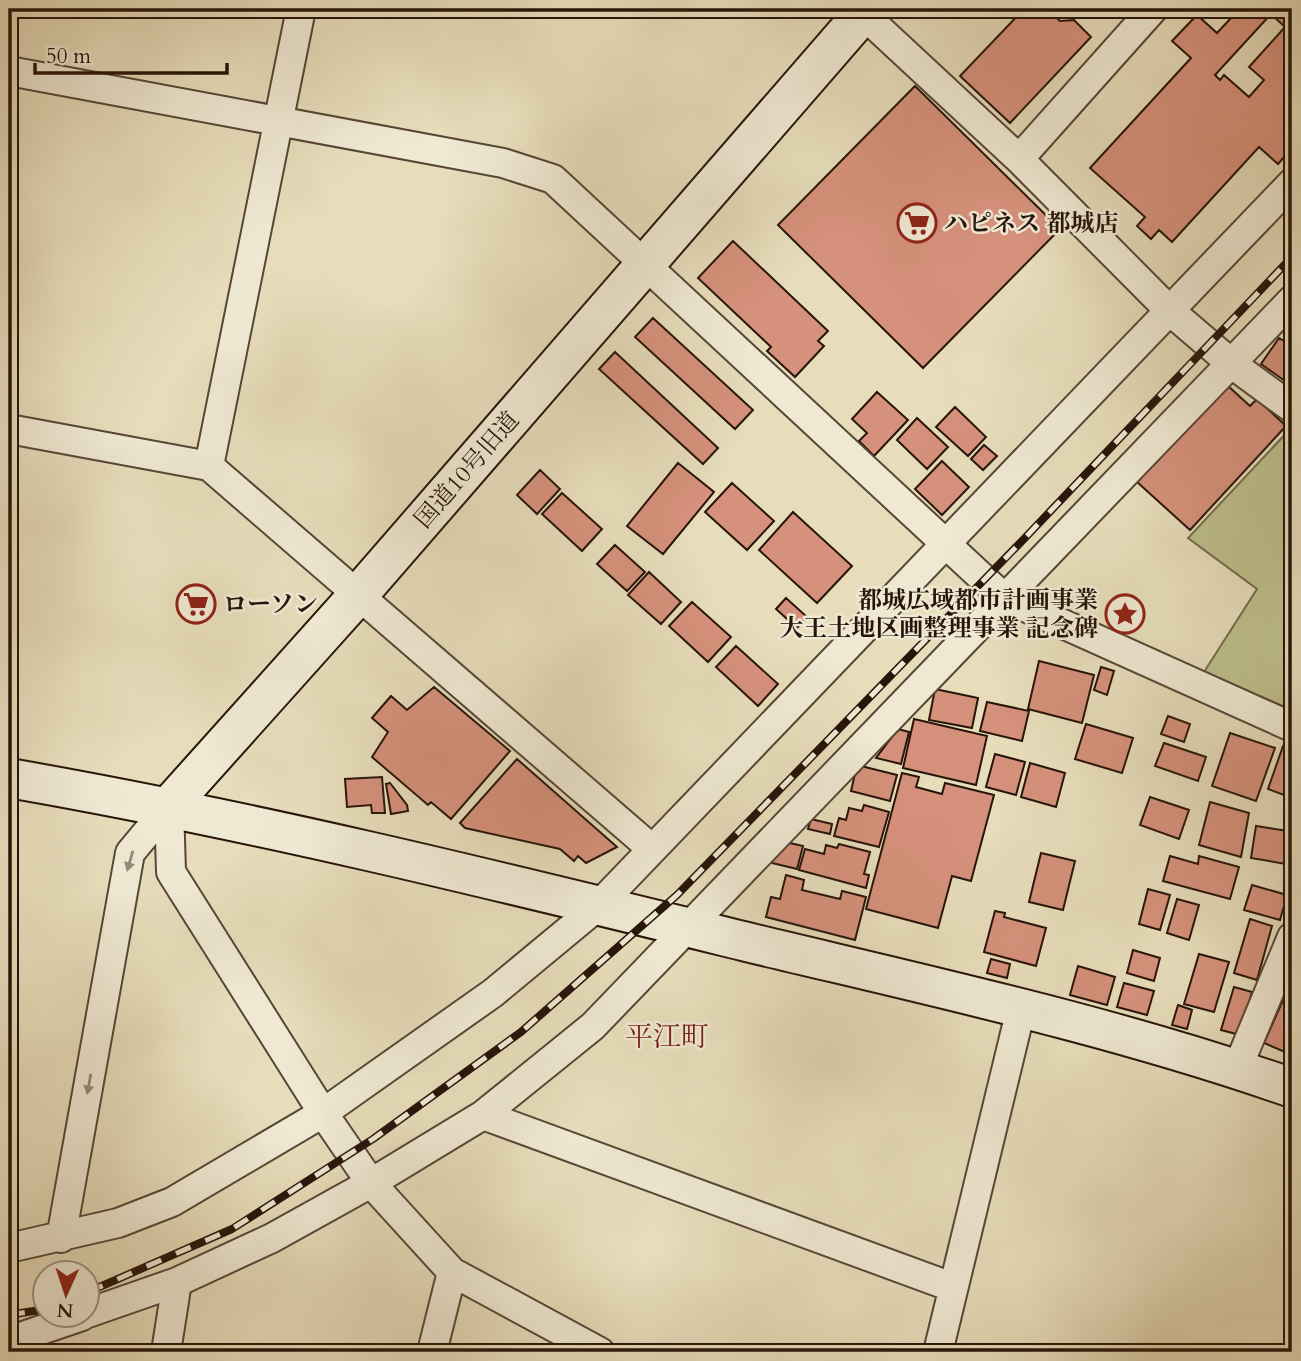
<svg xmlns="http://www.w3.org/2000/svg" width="1301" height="1361" font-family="Cardo,'Noto Serif JP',serif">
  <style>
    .green { fill: #bdbf8b; stroke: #726a4a; stroke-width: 2 }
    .building { fill: #d6917c; stroke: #27140a; stroke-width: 2; fill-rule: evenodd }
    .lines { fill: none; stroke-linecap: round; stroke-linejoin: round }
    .street-casing { stroke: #574636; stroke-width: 32 }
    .secondary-casing { stroke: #27140a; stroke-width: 42 }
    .street { stroke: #efe9d3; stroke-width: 28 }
    .secondary { stroke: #efe9d3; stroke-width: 38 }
    .rail-casing { stroke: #27140a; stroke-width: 8 }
    .rail { stroke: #efe9d3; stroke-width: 5; stroke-dasharray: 16; stroke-linecap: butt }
    .oneway { fill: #958979 }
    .labels { text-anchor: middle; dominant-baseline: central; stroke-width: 5; stroke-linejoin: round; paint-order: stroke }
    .poi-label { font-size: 24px; font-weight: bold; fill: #27140a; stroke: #efe9d3; text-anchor: start }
    .street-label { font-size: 24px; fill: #27140a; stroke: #efe9d3 }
    .quarter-label { font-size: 28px; fill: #7a1f14; stroke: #efe9d3 }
  </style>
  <rect width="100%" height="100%" fill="#e7ddbb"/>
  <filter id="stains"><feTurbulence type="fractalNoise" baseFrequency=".00286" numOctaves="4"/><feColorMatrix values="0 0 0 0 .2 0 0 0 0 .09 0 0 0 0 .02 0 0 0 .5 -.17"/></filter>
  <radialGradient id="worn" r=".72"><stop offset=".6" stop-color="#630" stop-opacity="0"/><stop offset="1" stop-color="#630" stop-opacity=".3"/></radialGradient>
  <!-- green -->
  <path class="green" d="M1292,427v283l-88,-38 53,-83 -69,-51z"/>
  <!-- building -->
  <path class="building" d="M1024,9h23l13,12 14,-1 17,17 -81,86 -50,-47z
    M1224,9h68v139l-14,16 -19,-17 -87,95 -13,-12 -8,9 -14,-13 8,-9 -55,-49 101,-110 -19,-17 25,-26 20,18 15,-16zM1271,14l14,13 -36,40 15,13 -15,17 -25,-22 -4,5 -5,-5z
    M915,86l145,143 -137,139 -145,-143z
    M733,241l95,90 -10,10 6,5 -29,31 -28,-26 4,-4 -73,-69z
    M653,318l100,92 -18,19 -100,-92z
    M1279,338l13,8v40l-31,-22z
    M615,352l103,96 -15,16 -104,-95z
    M1227,385l23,21 7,-7 29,27 -96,104 -53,-48z
    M877,392l31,28 -34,36 -15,-15 8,-8 -15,-14z
    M955,407l31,30 -18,19 -32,-29z
    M917,418l31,29 -21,22 -30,-29z
    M984,445l13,11 -14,14 -12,-11z
    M942,461l27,26 -27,28 -27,-26z
    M678,463l36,29 -51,62 -36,-28z
    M540,470l20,19 -23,25 -20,-19z
    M732,483l42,38 -27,29 -42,-38z
    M562,493l40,36 -20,22 -40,-37z
    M793,512l59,54 -35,37 -58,-53z
    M615,545l30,27 -18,19 -30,-27z
    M649,572l32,30 -20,22 -33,-29z
    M786,598l21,19 -10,11 -21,-19z
    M692,602l39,35 -23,25 -39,-36z
    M736,646l42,38 -20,22 -42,-39z
    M1039,661l55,14 -12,48 -54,-14z
    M1101,667l13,4 -7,24 -13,-5z
    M434,687l76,64 -59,68 -20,-17 -3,3 -56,-48 16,-25 -16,-14 19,-22 16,14z
    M935,689l43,9 -6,30 -43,-8z
    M987,702l42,9 -7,30 -42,-10z
    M1168,716l22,8 -6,18 -23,-8z
    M914,719l73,17 -11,49 -73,-17z
    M1086,724l47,14 -11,35 -47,-14z
    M898,729l11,3 -8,32 -25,-6z
    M1230,733l45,15 -19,53 -44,-15z
    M1164,743l42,14 -8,24 -43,-15z
    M1283,746l9,4v48l-24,-9z
    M995,754l30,8 -9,33 -30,-8z
    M517,759l100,88 -31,16 -8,-7 -4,5 -14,-12 -95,-21 -5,-5z
    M1030,763l35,10 -9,34 -35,-10z
    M857,765l40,10 -7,26 -39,-10z
    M902,773l17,4 -3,10 26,7 3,-11 49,12 -23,86 -19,-5 -14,52 -72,-19z
    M382,777l3,36h-13l-1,-8 -24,2 -2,-28z
    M390,783l17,22 1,6 -17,3 -5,-30z
    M1150,797l39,13 -10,29 -39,-14z
    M1210,802l39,11 -8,44 -42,-12z
    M864,805l25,7 -10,35 -45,-11 5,-18 7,2 3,-12 13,3z
    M811,819l21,5 -2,10 -22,-5z
    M1289,824l3,1v40l-41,-7 5,-32 32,5z
    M790,843l13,3 -6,23 -25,-6 2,-7z
    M839,844l31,8 -6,22 5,1 -3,13 -67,-18 6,-21 19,5 2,-9 11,3z
    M1041,853l34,8 -12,49 -34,-8z
    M1170,856l28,8 1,-8 40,11 -9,32 -67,-18z
    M786,875l18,5 -2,10 38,9 2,-8 24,6 -11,43 -89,-23 5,-20 9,2z
    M1252,885l35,10 -7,25 -36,-10z
    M1148,889l22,6 -10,35 -21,-6z
    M1177,899l22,6 -10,35 -22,-7z
    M995,911l10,2 -1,4 42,11 -10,38 -52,-14z
    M1250,919l22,7 -15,54 -23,-7z
    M1133,950l27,8 -6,23 -27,-8z
    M1199,954l30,8 -15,50 -30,-8z
    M991,959l19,5 -3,14 -20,-5z
    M1078,966l37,11 -8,28 -37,-10z
    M1124,983l30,8 -7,24 -30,-8z
    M1234,987l18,5 -12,43 -19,-5z
    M1283,1000l9,4v51l-28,-12z
    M1178,1005l14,5 -5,19 -15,-4z"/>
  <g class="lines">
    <!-- street casing -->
    <g class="street-casing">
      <path id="street" d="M850,9l13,5 156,145 151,152 62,53 60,44
        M9,71l494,92 50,16 450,418 289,130
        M1019,159l134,-150
        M9,429l200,37 443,383
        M209,466l92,-457
        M169,806l2,66 152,241 48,70 81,89 148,80
        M1237,1069l55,-132
        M483,1115l469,172
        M61,1238l69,-385 39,-47
        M9,1248l109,-25 54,-21 151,-89 170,-120 105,-87 694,-723
        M88,1313l89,-31 95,-44 99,-55 112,-68 110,-89 699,-726
        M9,1341l73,-25
        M166,1352l11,-70
        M432,1352l20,-80
        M938,1352l83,-343"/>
    </g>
    <!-- secondary casing -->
    <g class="secondary-casing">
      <path id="secondary" d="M9,778c248,43 494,104 738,164 183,44 368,84 545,146
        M169,806l190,-212 508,-585"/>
    </g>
    <!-- street -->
    <use href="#street" class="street"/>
    <!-- secondary -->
    <use href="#secondary" class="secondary"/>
    <!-- rail casing -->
    <g class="rail-casing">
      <path id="rail" d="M88,1292l144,-63 141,-90 148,-107 156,-137 345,-354 270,-284
        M9,1315l37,-6"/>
    </g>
    <!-- rail -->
    <use href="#rail" class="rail"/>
  </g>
  <!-- one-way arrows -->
  <defs><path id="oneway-solid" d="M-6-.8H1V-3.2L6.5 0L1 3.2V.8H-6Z" transform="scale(1.75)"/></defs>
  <g class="oneway">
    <use href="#oneway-solid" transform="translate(130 861) rotate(106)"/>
    <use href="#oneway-solid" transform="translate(89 1084) rotate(100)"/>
  </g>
  <!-- icons -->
  <defs>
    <g id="supermarket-ring" transform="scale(2.0125)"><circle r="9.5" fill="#efe9d3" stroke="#8f2418" stroke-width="1.5"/><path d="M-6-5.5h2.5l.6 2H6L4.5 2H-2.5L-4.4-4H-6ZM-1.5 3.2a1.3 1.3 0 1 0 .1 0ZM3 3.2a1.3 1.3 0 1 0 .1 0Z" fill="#8f2418"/></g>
    <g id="sight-ring" transform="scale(2.0125)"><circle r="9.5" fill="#efe9d3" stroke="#8f2418" stroke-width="1.5"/><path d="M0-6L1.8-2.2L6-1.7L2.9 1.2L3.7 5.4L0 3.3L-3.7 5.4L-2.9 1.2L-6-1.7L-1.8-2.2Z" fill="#8f2418"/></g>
  </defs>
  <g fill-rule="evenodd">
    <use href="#supermarket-ring" x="917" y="223"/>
    <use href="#supermarket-ring" x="196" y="604"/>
    <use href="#sight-ring" x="1125" y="614"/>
  </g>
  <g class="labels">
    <!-- poi labels -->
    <g class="poi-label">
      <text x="944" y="223">ハピネス 都城店</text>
      <text x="1098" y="600" text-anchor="end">都城広域都市計画事業<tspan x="1098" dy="28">大王土地区画整理事業 記念碑</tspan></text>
      <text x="223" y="604">ローソン</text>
    </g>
    <!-- street labels -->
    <g class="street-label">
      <text transform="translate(467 470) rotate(-49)">国道10号旧道</text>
    </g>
    <!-- quarter labels -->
    <g class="quarter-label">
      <text x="667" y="1037">平江町</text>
    </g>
  </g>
  <!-- margin -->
  <rect width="1301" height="1361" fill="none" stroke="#e7ddbb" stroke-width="35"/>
  <rect x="10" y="10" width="1280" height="1340" fill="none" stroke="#27140a" stroke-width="3.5"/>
  <rect x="18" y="18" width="1266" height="1326" fill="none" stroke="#27140a" stroke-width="2"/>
  <!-- north arrow -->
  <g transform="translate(66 1294) rotate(183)"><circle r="33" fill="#efe9d3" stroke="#9f9483" stroke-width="2"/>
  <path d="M0-5L12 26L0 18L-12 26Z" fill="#8f2418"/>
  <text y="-10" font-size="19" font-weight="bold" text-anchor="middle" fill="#27140a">N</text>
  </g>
  <!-- scale -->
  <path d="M35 63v10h192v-10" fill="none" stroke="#27140a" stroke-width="3.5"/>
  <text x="46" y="63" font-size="21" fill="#27140a" stroke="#efe9d3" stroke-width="5" paint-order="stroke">50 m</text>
  <rect width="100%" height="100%" filter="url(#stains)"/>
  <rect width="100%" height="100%" fill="url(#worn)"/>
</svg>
